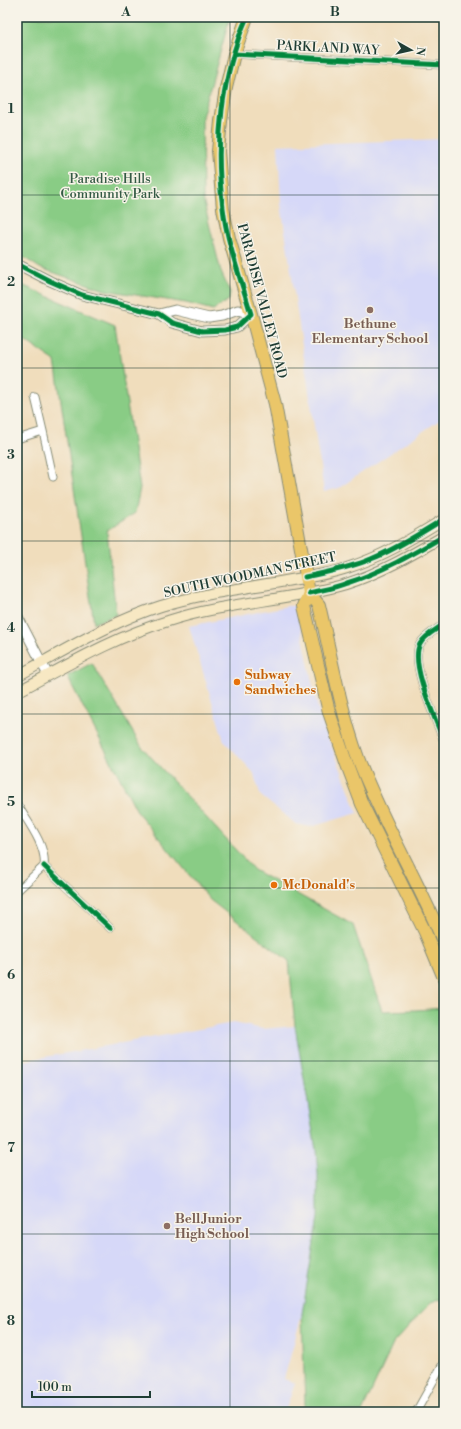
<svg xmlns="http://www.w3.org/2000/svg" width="461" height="1429" font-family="'Libre Bodoni',serif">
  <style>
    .built { fill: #d6d8f8 }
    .green { fill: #89cc85; stroke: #54845c }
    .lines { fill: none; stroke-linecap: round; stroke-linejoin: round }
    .minor-casing { stroke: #888d78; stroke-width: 9 }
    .tertiary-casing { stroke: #888d78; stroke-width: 11 }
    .secondary-casing { stroke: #888d78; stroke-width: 12 }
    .primary-casing { stroke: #888d78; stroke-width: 14 }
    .minor { stroke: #fff; stroke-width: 7 }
    .tertiary { stroke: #fff; stroke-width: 9 }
    .secondary { stroke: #f7e8c3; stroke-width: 10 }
    .primary { stroke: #eac669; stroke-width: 12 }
    .cycleway-casing { stroke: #f7f3e8; stroke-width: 8 }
    .cycleway { stroke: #00873e; stroke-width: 5 }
    .grid { fill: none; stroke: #1f3d34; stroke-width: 1; stroke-opacity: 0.55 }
    .education-dot { fill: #8d6e63; stroke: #f7f3e8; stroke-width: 1.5 }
    .food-dot { fill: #e8710a; stroke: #f7f3e8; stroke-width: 1.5 }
    .labels { text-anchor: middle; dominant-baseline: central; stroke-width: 3; stroke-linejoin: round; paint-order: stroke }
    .street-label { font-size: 13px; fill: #1f3d34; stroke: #f7f3e8 }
    .park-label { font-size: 13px; fill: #345a44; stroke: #f7f3e8 }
    .education-label { font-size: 13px; font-weight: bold; fill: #785e54; stroke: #f7f3e8 }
    .food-label { font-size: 13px; font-weight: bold; fill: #c56008; stroke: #f7f3e8; text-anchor: start }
    .neatline { fill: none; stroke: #1f3d34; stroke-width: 1.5 }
    .grid-label { font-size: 13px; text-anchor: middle; font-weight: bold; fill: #1f3d34 }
  </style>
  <rect width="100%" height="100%" fill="#f7f3e8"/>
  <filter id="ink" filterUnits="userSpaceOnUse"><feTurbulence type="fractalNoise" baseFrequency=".025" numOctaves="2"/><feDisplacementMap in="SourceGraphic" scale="8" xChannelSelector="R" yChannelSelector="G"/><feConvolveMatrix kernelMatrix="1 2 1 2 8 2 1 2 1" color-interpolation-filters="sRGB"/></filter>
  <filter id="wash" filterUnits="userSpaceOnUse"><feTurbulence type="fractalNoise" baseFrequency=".012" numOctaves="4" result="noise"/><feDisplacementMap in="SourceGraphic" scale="16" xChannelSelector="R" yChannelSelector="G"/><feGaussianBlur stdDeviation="0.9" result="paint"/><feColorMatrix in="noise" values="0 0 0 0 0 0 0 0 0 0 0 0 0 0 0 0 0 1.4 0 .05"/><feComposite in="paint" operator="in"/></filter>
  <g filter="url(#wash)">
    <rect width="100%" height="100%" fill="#f0ddbc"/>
    <!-- built -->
    <path class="built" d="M444,139v278l-105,71 -15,4 -43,-288 -3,-59z
      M288,606h7l3,7 18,88 7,23 35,89 -48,14 -14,-3 -35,-28 -8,-24 -29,-31 -35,-115z
      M233,1023l30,6 32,-3 21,124 2,24v44l-16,96 -18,65 11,4 -10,29h-268v-350z"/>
    <!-- green -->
    <path class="green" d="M17,17h213l-28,100 1,82 18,73 9,20 -1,8 -16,10 -27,-7 -81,-13 -65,-22 -23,-15z
      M17,283l98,42 25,163 -5,25 -28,18 9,84 -22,8 -39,-262 -38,-26z
      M92,663l49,83 113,124 99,55 29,86 34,-1 28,-2v290l-14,5 -36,39 -32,70h-60l3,-8 -3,-90 16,-96v-44l-2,-24 -21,-124 -6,-65 -79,-61 -72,-87 -71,-137z"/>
  </g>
  <g filter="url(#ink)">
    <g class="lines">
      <!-- minor casing -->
      <g class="minor-casing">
        <path id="minor" d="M234,54l210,11
          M35,397l8,34
          M17,439l26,-8 10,46
          M444,624c-8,6 -19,11 -24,20 -11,19 16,76 24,97
          M17,804c10,17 30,42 27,62
          M44,866l66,62
          M17,891l27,-25
          M416,1412l28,-50"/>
      </g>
      <!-- tertiary casing -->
      <g class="tertiary-casing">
        <path id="tertiary" d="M17,264l33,17 32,14 77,19 13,9 30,8 23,-1 12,-3 14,-13
          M159,314l16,-4 34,8 13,-2 16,-6 13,4
          M17,615l31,60"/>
      </g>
      <!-- secondary casing -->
      <g class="secondary-casing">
        <path id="secondary" d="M17,676c47,-25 93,-54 144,-70 42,-13 87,-18 130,-26 19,-3 38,-6 56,-12 35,-11 66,-30 97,-49
          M17,692c49,-26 97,-55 151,-71 58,-19 120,-20 178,-37 35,-11 67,-30 98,-48"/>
      </g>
      <!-- primary casing -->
      <g class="primary-casing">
        <path id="primary" d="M247,17l-13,37 -8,34 -5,33 -3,30 5,58 6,29 22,76 24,90 34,189 -5,13 25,106 17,50 16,42 63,128 19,46
          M309,593l10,12c12,51 21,103 39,153 24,64 60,122 86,185"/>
      </g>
      <!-- minor -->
      <use href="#minor" class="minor"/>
      <!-- tertiary -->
      <use href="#tertiary" class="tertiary"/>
      <!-- secondary -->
      <use href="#secondary" class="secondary"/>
      <!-- primary -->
      <use href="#primary" class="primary"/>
      <!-- cycleway casing -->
      <g class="cycleway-casing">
        <path id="cycleway" d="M234,54l210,11
          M17,264l33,17 32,14 77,19 13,9 30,8 23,-1 12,-3 14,-13c-10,-35 -24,-70 -28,-106 -9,-64 -2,-132 24,-191
          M305,577c23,-5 45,-9 66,-18 26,-10 49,-26 73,-40
          M309,593c12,-3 26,-5 38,-10 35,-11 66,-29 97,-47
          M444,624c-8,6 -19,11 -24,20 -11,19 16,76 24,97
          M44,866l66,62"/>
      </g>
      <!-- cycleway -->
      <use href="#cycleway" class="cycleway"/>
    </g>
  </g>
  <!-- grid -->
  <path class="grid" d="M230,17v1395M17,195h427M17,368h427M17,541h427M17,714h427M17,888h427M17,1061h427M17,1234h427"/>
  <!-- markers -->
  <g class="education-dot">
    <circle cx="370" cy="310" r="4"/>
    <circle cx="167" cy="1226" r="4"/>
  </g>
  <g class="food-dot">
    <circle cx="237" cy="682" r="4"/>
    <circle cx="274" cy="885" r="4"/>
  </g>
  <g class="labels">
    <!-- street labels -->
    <g class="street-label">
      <text transform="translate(328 48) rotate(3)">PARKLAND WAY</text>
      <text transform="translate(262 301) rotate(75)">PARADISE VALLEY ROAD</text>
      <text transform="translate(250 575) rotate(-12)">SOUTH WOODMAN STREET</text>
    </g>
    <!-- park labels -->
    <g class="park-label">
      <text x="110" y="179">Paradise Hills<tspan x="110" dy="15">Community Park</tspan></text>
    </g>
    <!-- education labels -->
    <g class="education-label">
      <text x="370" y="324">Bethune<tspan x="370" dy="15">Elementary School</tspan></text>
      <text x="175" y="1219" text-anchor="start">Bell Junior<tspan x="175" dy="15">High School</tspan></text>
    </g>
    <!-- food labels -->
    <g class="food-label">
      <text x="245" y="675">Subway<tspan x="245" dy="15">Sandwiches</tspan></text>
      <text x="282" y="885">McDonald's</text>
    </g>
  </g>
  <!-- margin -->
  <rect width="461" height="1429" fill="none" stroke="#f7f3e8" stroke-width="44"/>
  <!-- north arrow -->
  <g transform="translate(411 50) rotate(98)" stroke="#f7f3e8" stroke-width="3" paint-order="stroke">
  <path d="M0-3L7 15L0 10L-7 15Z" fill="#1f3d34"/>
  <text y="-6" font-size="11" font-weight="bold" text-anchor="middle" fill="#1f3d34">N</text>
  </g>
  <!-- scale -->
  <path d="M32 1391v6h118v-6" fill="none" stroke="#1f3d34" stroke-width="2"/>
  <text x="38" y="1391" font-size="12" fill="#1f3d34" stroke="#f7f3e8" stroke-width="3" paint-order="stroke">100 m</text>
  <rect x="22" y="22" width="417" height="1385" class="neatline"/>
  <g class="grid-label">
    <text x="126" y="16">A</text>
    <text x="335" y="16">B</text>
    <text x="11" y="113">1</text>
    <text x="11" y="286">2</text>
    <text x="11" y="459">3</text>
    <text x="11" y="632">4</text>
    <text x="11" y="806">5</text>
    <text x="11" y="979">6</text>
    <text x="11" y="1152">7</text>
    <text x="11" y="1325">8</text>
  </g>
</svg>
